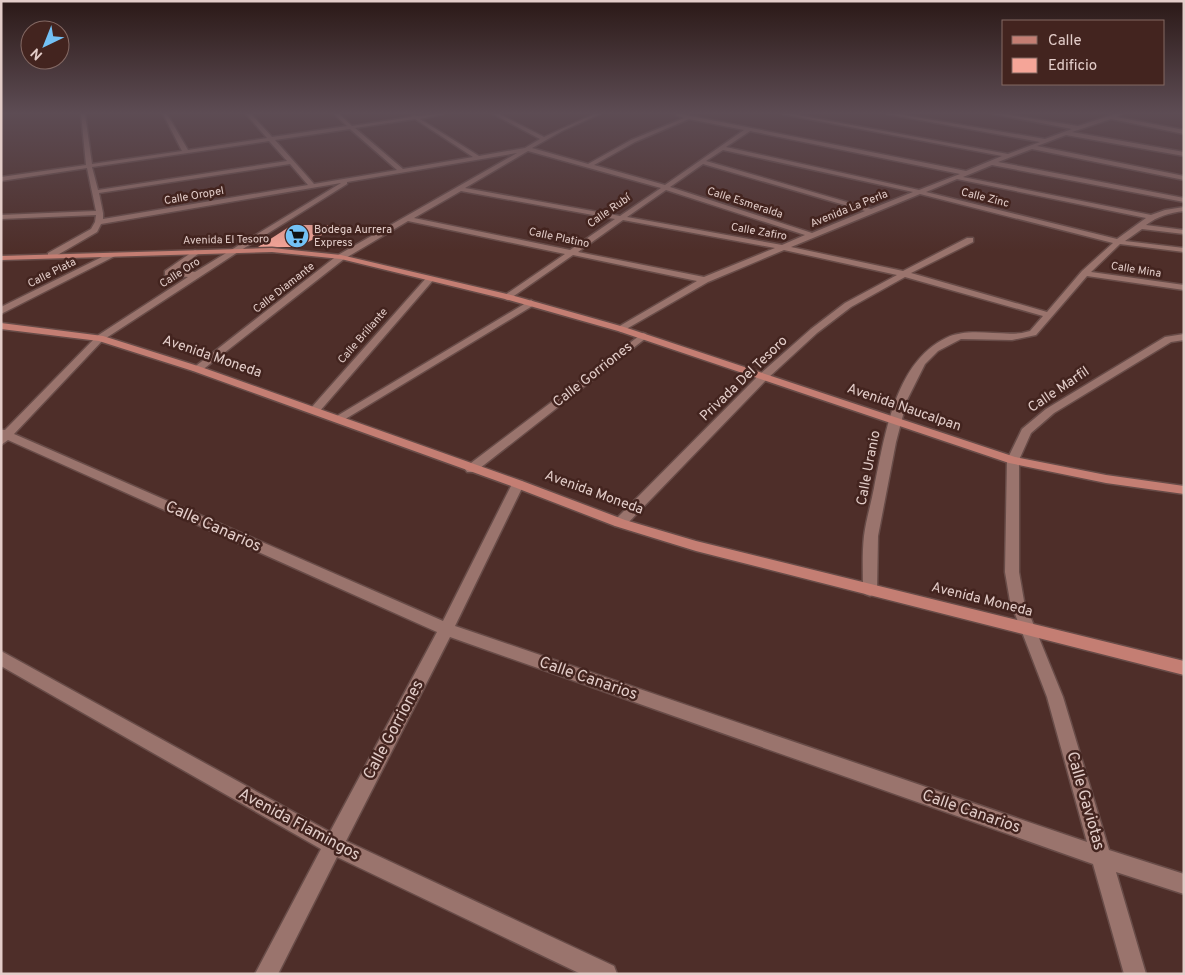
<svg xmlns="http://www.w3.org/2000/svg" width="1185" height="975" font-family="Overpass,sans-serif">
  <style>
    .building { fill: #f5a598 }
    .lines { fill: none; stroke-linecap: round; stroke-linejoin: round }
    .minor-casing { stroke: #684c48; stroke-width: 3 }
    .major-casing { stroke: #684c48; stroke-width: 3 }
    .minor { fill: #9a746d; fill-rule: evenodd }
    .major { fill: #c47e73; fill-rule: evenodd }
    .labels { text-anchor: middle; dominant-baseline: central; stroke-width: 5; stroke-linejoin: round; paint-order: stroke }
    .far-street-label { font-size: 11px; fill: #e3cdc9; stroke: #43241f }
    .far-poi-label { font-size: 11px; fill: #e3cdc9; stroke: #43241f; text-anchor: start }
    .street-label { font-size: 14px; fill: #e3cdc9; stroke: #43241f }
    .near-street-label { font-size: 16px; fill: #e3cdc9; stroke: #43241f }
  </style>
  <rect width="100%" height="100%" fill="#4e2e29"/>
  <!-- building -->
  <path class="building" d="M292,225h50l-44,22h-40z"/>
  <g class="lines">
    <!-- minor casing -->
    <g class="minor-casing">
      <path id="minor" d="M81,114h4l7,50 90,-13 -19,-37h4l21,36 79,-12 -21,-24h5l21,23 75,-11 -13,-12h5l13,12 59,-9 2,-2 4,1 26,-2 -23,5 59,37 46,-8 15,-9 -47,-25h6l45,23 50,-23h6l-38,17 -30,17 56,16 43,-24 53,-22 -8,-3 5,-1 285,57 36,-15 -220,-42h10l216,40 32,-12 -153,-28h11l147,25 27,-10 -79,-15h11l74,12 37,-12h7l-5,3 67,13v4l-73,-15 -39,13 112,20v4l-118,-21 -29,11 147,30v4l-152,-31 -34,13 186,36v4l-192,-37 -29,12 188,38 14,-5 19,-3v4c-15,2 -26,5 -38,14l38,5v4l-42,-5 -17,12 59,7v4l-64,-8 -29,28 93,13v5l-97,-14 -51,59 -24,5 -51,-1 -23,12 -13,13 -18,36 -11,42 -18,94 -1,54 -2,4 -5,2 -5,-2 -2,-4c0,-18 -1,-36 1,-54 2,-16 7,-32 10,-48 11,-51 20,-125 72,-150 23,-11 51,-2 76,-5l8,-2 13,-15 -138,-39 -54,30 -34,26 -49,45 -143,148h-10l-2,-3 2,-3 145,-146 51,-45 34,-26 52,-28 -113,-25 -76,32 -87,50 -5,-3 2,-2 79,-46 -124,-26 -65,45 -3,-1v-4l60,-41 -157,-33 -64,38 -143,112h-8l-1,-2 146,-114 179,-102 -170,29v2l-109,68 -135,88 -89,94 429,187 69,-137 2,-3h8l2,3 -69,142 632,216 -40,-145 -37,-96 -5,-29 2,-112 15,-31 24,-20 119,-72 19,-3v6l-13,2 -117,71 -23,20 -12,27v112l5,29 39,96 46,153 75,24v20l-68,-22 30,102h-22l-31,-110 -643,-227 -104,204 268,125 3,8h-36l-244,-117 -59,117h-23l66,-125 -320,-183v-15l329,181 107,-200 -429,-192 -7,5v-15h4l92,-94 91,-59 -20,-2h-3v-4l30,-21 4,2 -1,2 -23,17 20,1 146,-89 -240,41 -4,8 -43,25h-6v-4l43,-24 4,-7 1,-7 -95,4v-4l95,-4 -9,-43 -86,13v-4l85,-12zM415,119l58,38 -70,12 -48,-41zM689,119l55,11 -79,55 -71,-20 41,-23zM350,129l47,41 -83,14 -39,-44zM750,131l210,43 -41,16 -193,-43zM269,141l18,20 -189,29 -6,-23zM723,150l190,42 -42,17 -165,-48zM528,151l133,37 -41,28 -155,-28zM290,164l18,21 -205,34v-6l-4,-20zM703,164l162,47 -53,22 -142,-46zM957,179l189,39 -29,21 -191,-47zM666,190l139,45 -23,10 -155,-28zM461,191l154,28 -45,31 -156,-32zM920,194l193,49 -31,28 -35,41 -136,-39 62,-31v-4h-6l-64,33 -112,-24zM623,220l152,28 -71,29 -126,-25z
        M110,253l7,2 -116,59v-7z
        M428,276l7,2 -116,134h-8l-1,-2 1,-2z
        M531,300l4,3 -1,2 -192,116h-8l-2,-2z
        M643,333l3,1v4l-171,134h-8l-2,-3 2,-3z"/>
    </g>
    <!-- major casing -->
    <g class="major-casing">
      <path id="major" d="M272,248l69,7 170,40 113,32 391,130 91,18 78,11v8l-78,-11 -97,-20 -391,-132 -113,-32 -164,-40 -69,-7 -271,8v-4z
        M1,323l102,13 98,31 321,114 103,39 71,21 488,120v14l-488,-124 -81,-25 -101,-39 -321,-116 -94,-30 -98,-12z"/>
    </g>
    <!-- minor -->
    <use href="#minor" class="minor"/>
    <!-- major -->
    <use href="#major" class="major"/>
  </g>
  <!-- sky -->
  <linearGradient id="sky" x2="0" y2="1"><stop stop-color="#2b1917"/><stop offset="0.45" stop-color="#5d4c54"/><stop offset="1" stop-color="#5d4c54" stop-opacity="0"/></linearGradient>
  <rect width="1185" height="251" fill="url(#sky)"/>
  <!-- icons -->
  <defs>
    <g id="supermarket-disc" transform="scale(1.25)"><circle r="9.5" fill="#73c1f5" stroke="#43241f"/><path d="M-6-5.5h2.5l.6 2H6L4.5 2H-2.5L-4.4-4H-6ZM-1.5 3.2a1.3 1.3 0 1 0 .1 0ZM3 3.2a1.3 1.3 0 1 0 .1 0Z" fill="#111"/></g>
  </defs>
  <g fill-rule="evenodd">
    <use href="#supermarket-disc" x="297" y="236"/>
  </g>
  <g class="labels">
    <!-- far-street labels -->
    <g class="far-street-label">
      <text transform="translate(194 196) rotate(-10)">Calle Oropel</text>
      <text transform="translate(985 198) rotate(14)">Calle Zinc</text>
      <text transform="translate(745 203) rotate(18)">Calle Esmeralda</text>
      <text transform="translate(849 209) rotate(-22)">Avenida La Perla</text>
      <text transform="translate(609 211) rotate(-35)">Calle Rubí</text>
      <text transform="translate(759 232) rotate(10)">Calle Zafiro</text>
      <text transform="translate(559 238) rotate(12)">Calle Platino</text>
      <text transform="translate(226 240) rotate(-1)">Avenida El Tesoro</text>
      <text transform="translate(1136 270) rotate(9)">Calle Mina</text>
      <text transform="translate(52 273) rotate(-27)">Calle Plata</text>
      <text transform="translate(180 273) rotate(-33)">Calle Oro</text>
      <text transform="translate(284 288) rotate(-38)">Calle Diamante</text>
      <text transform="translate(363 336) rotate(-49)">Calle Brillante</text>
    </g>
    <!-- far-poi labels -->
    <g class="far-poi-label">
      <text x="314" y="230">Bodega Aurrera<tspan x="314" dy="13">Express</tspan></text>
    </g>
    <!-- street labels -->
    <g class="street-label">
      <text transform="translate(212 357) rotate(19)">Avenida Moneda</text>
      <text transform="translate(593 375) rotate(-38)">Calle Gorriones</text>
      <text transform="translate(744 379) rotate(-44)">Privada Del Tesoro</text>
      <text transform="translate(1059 390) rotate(-34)">Calle Marfil</text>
      <text transform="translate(904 408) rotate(19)">Avenida Naucalpan</text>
      <text transform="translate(869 468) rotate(-79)">Calle Uranio</text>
      <text transform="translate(594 493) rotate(20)">Avenida Moneda</text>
      <text transform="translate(982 600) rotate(14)">Avenida Moneda</text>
    </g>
    <!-- near-street labels -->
    <g class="near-street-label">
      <text transform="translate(213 527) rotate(24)">Calle Canarios</text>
      <text transform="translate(588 679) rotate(19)">Calle Canarios</text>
      <text transform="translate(394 730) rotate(-62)">Calle Gorriones</text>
      <text transform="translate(1085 801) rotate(74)">Calle Gaviotas</text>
      <text transform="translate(971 812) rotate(19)">Calle Canarios</text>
      <text transform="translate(299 825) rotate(28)">Avenida Flamingos</text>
    </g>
  </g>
  <!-- border -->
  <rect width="1185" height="975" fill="none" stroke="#e3cdc9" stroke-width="5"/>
  <!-- legend -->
  <rect x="1002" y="20" width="162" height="65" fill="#43241f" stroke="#836863"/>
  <rect x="1012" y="36" width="25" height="8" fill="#c47e73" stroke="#836863"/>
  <text x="1048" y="45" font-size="15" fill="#e3cdc9">Calle</text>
  <rect x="1012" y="58" width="25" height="15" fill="#f5a598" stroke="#836863"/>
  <text x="1048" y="70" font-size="15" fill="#e3cdc9">Edificio</text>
  <!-- north arrow -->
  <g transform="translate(45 45) rotate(223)"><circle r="24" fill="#43241f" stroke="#836863"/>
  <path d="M0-4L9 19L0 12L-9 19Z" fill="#73c1f5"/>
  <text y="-8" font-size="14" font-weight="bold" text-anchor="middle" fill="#e3cdc9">N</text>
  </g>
</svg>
